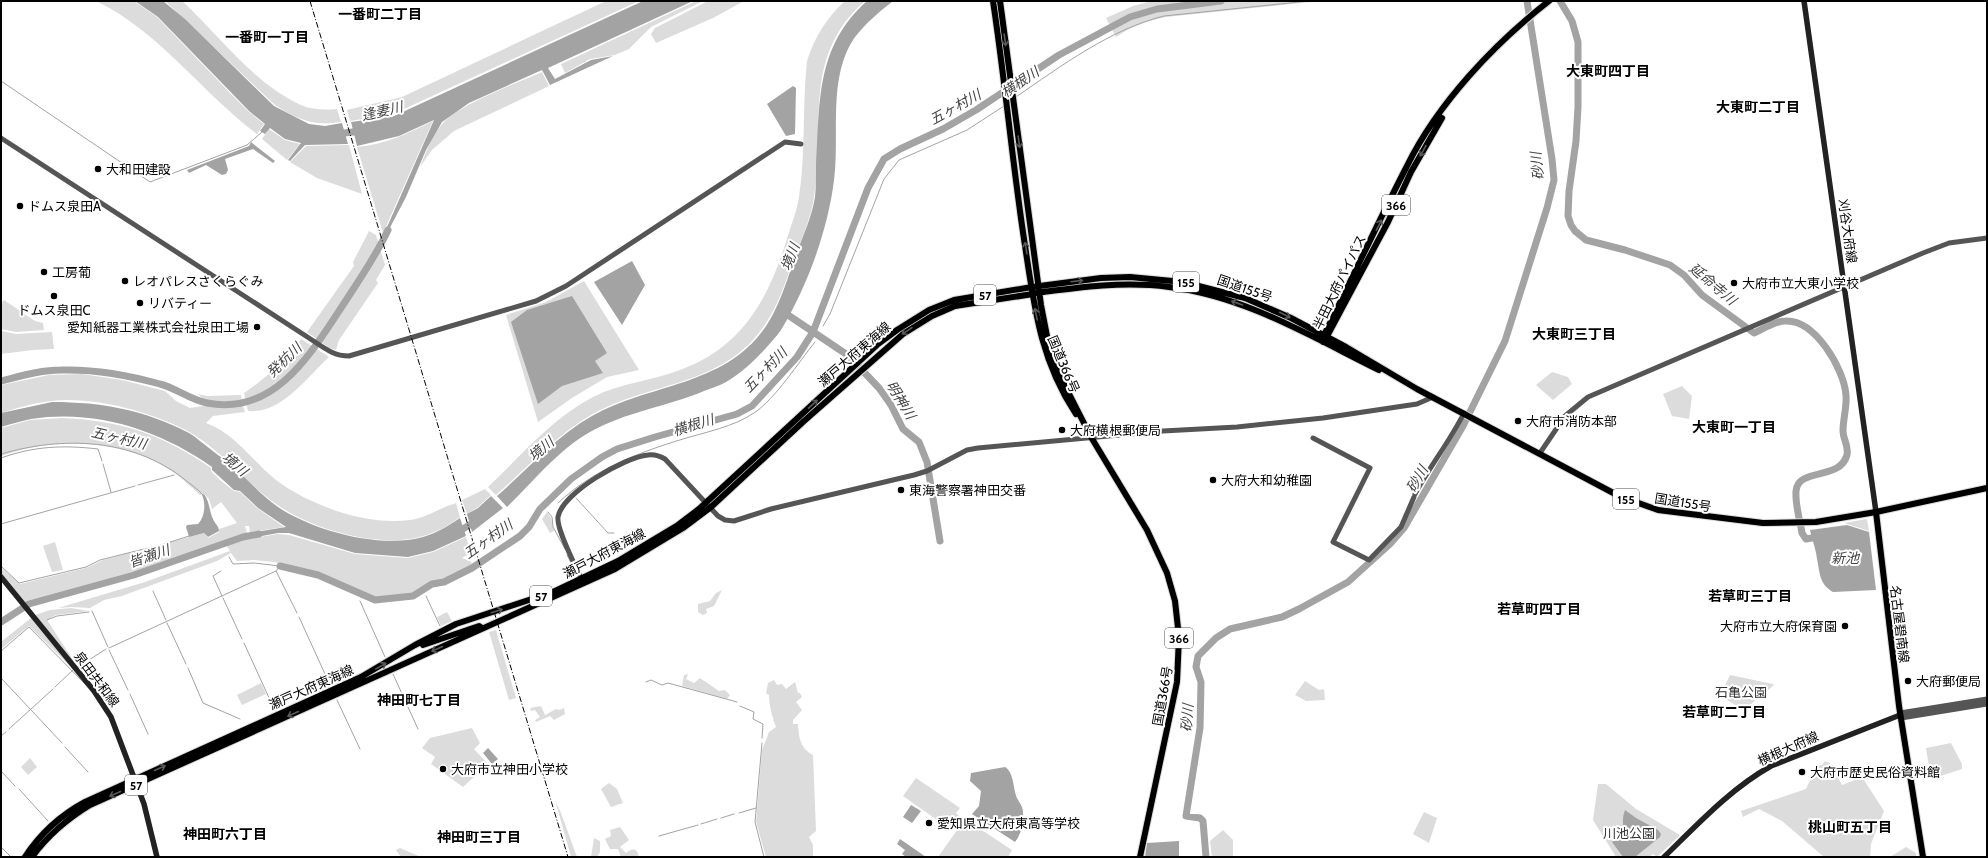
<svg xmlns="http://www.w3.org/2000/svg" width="1988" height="858" font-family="Cabin,'Noto Sans JP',sans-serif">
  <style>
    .green { fill: #dcdcdc }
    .water { fill: #a3a3a3 }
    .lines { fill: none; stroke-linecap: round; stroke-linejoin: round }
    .stream { stroke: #a3a3a3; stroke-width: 1 }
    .river { stroke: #a3a3a3; stroke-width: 7 }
    .primary-casing { stroke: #dbdbdb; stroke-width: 8 }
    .trunk-casing { stroke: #dbdbdb; stroke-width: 8 }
    .tertiary { stroke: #555; stroke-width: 5 }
    .secondary { stroke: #222; stroke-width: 5.5 }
    .primary { stroke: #000; stroke-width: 6 }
    .trunk { stroke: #000; stroke-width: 6 }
    .rail { stroke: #000; stroke-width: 1; stroke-dasharray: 6 2 1 2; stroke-linecap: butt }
    .oneway { stroke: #595959 }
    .poi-dot { fill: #000; stroke: #fff; stroke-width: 1.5 }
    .labels { text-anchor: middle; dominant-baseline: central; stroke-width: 4; stroke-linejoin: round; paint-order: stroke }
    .shield { fill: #fff; stroke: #4c4c4c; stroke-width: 1 }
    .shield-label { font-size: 12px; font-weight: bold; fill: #000 }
    .poi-label { font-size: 13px; fill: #000; stroke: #fff; text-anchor: start }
    .street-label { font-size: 13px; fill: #000; stroke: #fff }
    .park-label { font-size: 13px; fill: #333; stroke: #fff }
    .neighbourhood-label { font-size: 14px; font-weight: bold; fill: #000; stroke: #fff }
    .water-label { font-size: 14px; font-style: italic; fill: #444; stroke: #fff }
  </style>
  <rect width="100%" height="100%" fill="#fff"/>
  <!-- green -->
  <path class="green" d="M96,1h38l23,16 74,77 17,17 16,13 -7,10c-56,-42 -97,-102 -161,-133z
    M165,1h17c38,35 71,82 119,104 11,5 24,5 36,4l4,13c-29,4 -42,-2 -66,-17z
    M606,1h33l-246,113 -43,7 -3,-11 55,-13z
    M696,1h7l-52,26 -22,22 -14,6 -25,4 -25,14 -4,-9z
    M708,1h36l-31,17 -57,25 -5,-9 4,-6z
    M845,1h20c-64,56 -39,124 -51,196 -3,22 -14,45 -22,67 -7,20 -14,41 -26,59 -41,64 -115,58 -175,92 -36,21 -64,53 -95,80l-8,-8c34,-32 63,-68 105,-90 27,-14 58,-16 87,-27 63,-23 90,-73 108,-135 4,-12 9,-25 11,-38 7,-45 3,-91 8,-136 7,-23 20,-44 38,-60z
    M1152,1h169l-155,16c-19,4 -34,9 -50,20l-10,-19 27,-12z
    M542,72l7,14 -95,45 -22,19 -12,17c6,-15 12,-32 23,-44 17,-19 74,-40 99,-51z
    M433,121l-50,112 -26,-86c27,-2 52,-14 76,-26z
    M269,129l16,11 15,4 -13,16 -25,-21z
    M349,145l13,49 -45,-16 -27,-16 16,-16z
    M369,231l7,4 9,30 -9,15 2,3 -39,57 -3,10 -7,-2 -22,-16 47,-66 -1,-4z
    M584,281l55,89 -32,7 -35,21 -34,24 -32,-107 40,-13z
    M4,300l31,21 8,2 1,7 -28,2 -15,-3v-25z
    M1,331l15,3 36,-2 2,17 -21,1 -32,4z
    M301,339l28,18c-22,20 -47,57 -81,54l-4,-18c23,-15 40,-33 57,-54z
    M1552,372l16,5 4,7 -19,16 -17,-15z
    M82,374l40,6 43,11 11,10 14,7 13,-2h40l2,6 -32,4 -7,7c30,11 46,38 70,57 35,26 91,46 134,40 13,-2 24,-8 35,-13 4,-2 7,-2 11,-4l4,14c-12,9 -23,15 -37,19 -42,13 -109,-6 -144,-30 -32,-21 -55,-54 -88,-73 -38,-21 -97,-37 -140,-32 -17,2 -34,7 -50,12v-28l48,-10z
    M1682,386l10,10 -3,23 -17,-3 -9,-22z
    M198,394l9,2 34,-1 1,6h-37z
    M61,418c59,2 101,16 150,50v3l9,9 14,11 6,1 17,16 27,19 -34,5 -1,-6h-4l2,7 -101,35 -122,35 -23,-27v-9l19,17 66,-16 17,-8 101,-27 4,5 11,-6v-3l18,-6 -16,-21 -9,7 -3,-10 -5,-5 -4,1c-9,-8 -18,-17 -28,-24 -48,-32 -118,-35 -171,-15v-28l29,-8z
    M485,489l6,6 -13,12 -11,7 -5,-14z
    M547,512l4,6 3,13 -4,2 -8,-14z
    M1867,519l2,12 -25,-8z
    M278,534l11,1 66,19 53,4 25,-6 33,-15 5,16 -9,5 8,3 2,3 -28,16 -13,3 -19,12 -37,3 -32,-12 -24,-13 -45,-11 -20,-2 -17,1 -6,-8 -14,8 -95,35 -18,4 -14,8 -18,-1 -14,1 87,-26 85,-31 -4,-6 22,-6z
    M55,542l8,28 -11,2 -9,-26z
    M722,590l-8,16 -8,3 1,4 -4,2 -5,-3v-8l12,-3 6,-8z
    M71,608l18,3 -33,4 -9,5 30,46 -42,-51 15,-5z
    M447,612l5,9 -11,5 -4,-9z
    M31,618l42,51 -44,-43 -28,23v-7z
    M496,630l20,68 -7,2 -20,-68z
    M688,674l-2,5 8,4 6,-5 19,13 6,-1 5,5 -3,4 -45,-13 2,-11z
    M1730,675l43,9 1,1 -30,25 -24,-14z
    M774,680l3,5 5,-1 4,5 9,-7 3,11h2l2,4 -6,5 6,8 -9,10v4h5c1,14 2,24 15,31l3,76 -7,6 4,8v12h-47l-10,-35 6,-72 7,-18 7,-5c-4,-11 -7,-22 -7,-32l-3,-2 2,-10z
    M1305,681l14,9 5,-1 1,11 -19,1 -11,-6z
    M261,683l5,11 -24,11 -5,-10z
    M541,706l4,9 11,-6 3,1 5,-2 1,6 -11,6 -4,-4 -14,6 -1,-2 5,-3 -5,-7 -4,1 -1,-3z
    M472,728l8,15 -6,6 14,15 -25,23 -32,-23 4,-7 -13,-9 8,-10z
    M1951,743l11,21v5l-31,10 -5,-31z
    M30,758l7,9 -9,8 -7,-8z
    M1825,761l15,8 -1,10 3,6 20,-8 22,34 -13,33 -1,13h-46l-42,-36 -23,-12 -16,8 -2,-6 65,-22 11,-23 5,-1z
    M916,778l44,30 -4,5 3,3 -9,13 -47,-33z
    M609,783l8,6 6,14 -12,4 -10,-18z
    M1598,784h8l30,25 44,26 -23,22 -4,-3 -4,3h-33l-23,-37z
    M555,800l6,13 16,44h-6z
    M1424,812l13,6 -8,25 -16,-9z
    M965,819l47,31 -4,7h-70z
    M620,827l9,13 -9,7 6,6c4,-3 6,-5 11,-2l2,6h-18l-3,-8h-8l-5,-10 6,-3 -1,-6z
    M1223,830l10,10v17h-21l-2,-16z
    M594,838l6,3v11l-3,5h-6z
    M1906,847l10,6v4h-26z
    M400,848l21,9h-20l-5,-7z"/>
  <!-- water -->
  <path class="water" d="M135,1h28l22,18 89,87 35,18 16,2 17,-3 6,21 -43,1 -15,16 -2,-1 13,-17 -16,-4 -15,-11 -5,6 -5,-3 5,-7 -16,-13 -91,-94z
    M643,1h50l-145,67 7,11 36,-19 22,-4 -63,29 -8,-15 -73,33 -27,19 -16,28 -20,47 -22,42v-5l50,-114 -35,16 -42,10 -6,-24 43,-6z
    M867,1h26c-14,11 -27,22 -38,36 -28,40 -15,97 -21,143 -6,50 -27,107 -53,150 -4,6 -10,12 -15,18 -11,12 -26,26 -40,34 -7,4 -15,6 -22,9 -38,16 -79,21 -114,41 -32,18 -57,50 -83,75l-10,-11c31,-27 59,-60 95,-80 60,-34 135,-29 176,-93 13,-21 20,-46 28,-69 7,-18 16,-38 19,-57 1,-10 1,-21 1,-31 4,-62 -1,-119 51,-165z
    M793,86l3,2 -1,46 -9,2 -19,-32z
    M251,142l24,19 -2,2 -20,-14 -28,10 3,11 -2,4 -4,1 -16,-10 -17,8 -2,-3 62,-24z
    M632,261l13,24 -23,40 -28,-43z
    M572,296l35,57 -12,8 8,12 -41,13 -24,18 -27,-82 16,-12z
    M52,402c51,0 92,8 137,31 7,4 13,10 20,15 8,7 18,13 26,20 14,13 27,28 43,39 36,24 102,42 145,30 14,-4 25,-11 37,-19l6,18 -33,15 -25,6 -53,-4 -66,-20h-11l-26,5 -2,-5 36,-6 -28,-19 -18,-17 -6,-1 -22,-20v-3c-52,-37 -117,-58 -181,-48 -10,2 -20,5 -30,8v-14z
    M204,494c6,8 5,17 9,25 2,5 6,7 6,12l-11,6 -4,-4 -15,4 -3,-10 1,-2 11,-1c7,-7 8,-21 4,-29z
    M491,496l12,12 -31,24 -5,-18 11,-6z
    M1847,525l22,7 7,58 -43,2c-14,-8 -13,-19 -16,-33 -1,-10 -5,-19 -7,-29z
    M488,748l10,11 -6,5 -9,-11z
    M1005,767c9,5 8,22 12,31 3,6 6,8 6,15 1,9 -2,22 -8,29l-43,-28 7,-8 2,-15 -11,-10 1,-8z
    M911,805l10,6 -9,12 -9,-6z
    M1625,810l11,8 22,12 3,4 -1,3 -25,20h-12l-11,-15c18,-11 7,-17 13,-32z
    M900,839l26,18 -13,-1 -7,1 -4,-3 3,-4 -8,-6z
    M1179,841v16h-34l2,-14z"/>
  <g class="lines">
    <!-- stream -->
    <path class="stream" d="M1,81l149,101 97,-37 15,-13
      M1016,97c45,-31 95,-68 148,-81l145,-15
      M823,326l7,-12 54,-135 15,-19 68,-30 37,-24
      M1,454c62,-18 131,-16 183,25 6,5 14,10 19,16
      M1,458c33,-12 63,-13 97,-9l4,12
      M103,464l8,28
      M138,485l36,-10
      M576,498l32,35h6
      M558,503c35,-33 79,-50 125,-64 23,-7 50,-12 71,-26 22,-15 44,-50 61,-71
      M548,512l4,5 1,10 12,22
      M1,524l134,-38
      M567,555l4,8
      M1,566l18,17 67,-16 14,-7 64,-16 25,-8
      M221,571l-8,5 9,20
      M276,571l21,42
      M423,590l1,2
      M153,591l13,29
      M426,596l14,30
      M361,597l1,-2
      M223,598l19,41
      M360,601l25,56
      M92,611l16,36
      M299,617l31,68
      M47,620l10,-4 32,-4
      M167,623l19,41
      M244,643l31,68
      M109,648l167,-77 4,-5 -26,-3 -21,1 -4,-7
      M109,650l19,40
      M1,651l28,-24 57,58
      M78,667l28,-18
      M188,668l15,35 37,16
      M393,674l25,55
      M1,678l61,65
      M646,682l5,-2 11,5 6,-2 69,19
      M55,687l18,-17
      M130,694l18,40
      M337,700l23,49
      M740,706l14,6 -1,7 10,5 -1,14
      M9,729l44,-40
      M1,736l5,-4
      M762,743l-7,79 9,35
      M65,747l23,25
      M1,771l14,15
      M19,789l29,32
      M739,813l17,-5
      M721,818l13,-4
      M701,824l16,-5
      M659,836l39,-11
      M1,847l10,10"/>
    <!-- river -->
    <path class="river" d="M1560,1l12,20 6,21v65l-2,34 -7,50 -1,25 3,9 4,6 11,9 39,10 45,15 14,10 18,20 52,38c9,-4 21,-12 31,-12 30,-2 59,48 61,74 1,12 -3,24 -3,36 0,8 6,15 4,24 -7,26 -49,12 -51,36 -1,14 4,29 6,42l4,6 6,-1
      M336,134l25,-3
      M782,311l64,43 15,15 18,19 12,17 12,24 16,13 8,20 13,79
      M1,381c20,-5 40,-11 60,-11 32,-1 67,5 99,14 16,4 30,16 47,19 67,13 103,-48 134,-95 16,-25 34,-50 47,-78
      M456,533l22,-13
      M280,566l38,9 57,25 38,-4 19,-12 12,-2 28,-14 48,-32 9,-9 11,-18 31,-30 31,-22 15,-8 38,-12 82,-23 15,-8 45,-49 16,-25 55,-144 16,-29 16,-10 43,-20 33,-19 83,-55 71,-38 27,-8 64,-8
      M1,622l28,-18 105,-29 109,-38 16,-3
      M1206,857l-3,-36 -3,-3 -14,-2 14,-88 1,-46 -5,-15 2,-11 18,-18 14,-9 52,-12 17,-8 49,-27 42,-38 14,-16 59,-102 42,-85 42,-133 7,-28 -2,-21 -25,-158"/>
    <!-- primary casing -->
    <g class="primary-casing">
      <path id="primary" d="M1876,512l23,194 24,151
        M423,645l56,-19 3,2
        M25,857c15,-23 36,-42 60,-55l276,-125 54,-32 41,-21 97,-32 65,-31 60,-36 21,-16 179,-165 19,-14 32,-20 25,-10 78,-13
        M32,857c16,-22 35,-38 58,-52l525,-236 68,-41 28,-21 93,-86 99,-87 29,-18 23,-10 78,-12"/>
    </g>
    <!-- trunk casing -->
    <g class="trunk-casing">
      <path id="trunk" d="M993,1c12,79 19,159 31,238 10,65 15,119 52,175
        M1000,1l41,304 6,31 13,40 31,61 56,93 20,43 8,28 4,36 -2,45 -37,175
        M1032,287l69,-9 29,-1 53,5 62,16 46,20 55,29 71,42 202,107 39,14 105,13 53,-1 60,-10 111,-24
        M1036,293c44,-6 89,-12 133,-6 76,9 143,50 210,83
        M1325,340l63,-118 23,-50 31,-54
        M1323,342l1,-7c28,-56 54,-113 83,-169 31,-63 87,-122 142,-165"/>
    </g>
    <!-- tertiary -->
    <path class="tertiary" d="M1,138l311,202c12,8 22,16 37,16l187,-55 30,-15 219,-144 16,2
      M1313,438l57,30 -37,74 36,18 32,-33 13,-30
      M1540,453l25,-37 23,-19 335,-144 26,-10 38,-5
      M1415,494c15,-28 35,-53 49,-81
      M583,582c-6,-13 -27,-53 -25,-65 4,-24 67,-60 90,-62 6,-1 12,1 17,4l53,57 7,4 9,1 37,-12 143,-34 13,-4 40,-21 11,-2 185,-17 74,-4 86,-9 94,-14 16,-7
      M1900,713l87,-14
      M1901,718l86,-14"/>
    <!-- secondary -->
    <path class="secondary" d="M1804,1l72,511
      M1,577l93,114 17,26 33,87 13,53
      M1664,857c33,-32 66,-68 107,-91l129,-51"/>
    <!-- primary -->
    <use href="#primary" class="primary"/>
    <!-- trunk -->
    <use href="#trunk" class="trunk"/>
    <!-- rail -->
    <path class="rail" d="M310,1l258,856"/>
  </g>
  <!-- one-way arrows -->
  <defs><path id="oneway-shaft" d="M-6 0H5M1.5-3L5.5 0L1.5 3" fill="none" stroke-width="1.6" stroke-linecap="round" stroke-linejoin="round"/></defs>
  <g class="oneway">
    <use href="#oneway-shaft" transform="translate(1005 40) rotate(82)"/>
    <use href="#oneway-shaft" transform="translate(1019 142) rotate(82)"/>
    <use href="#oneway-shaft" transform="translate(1423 151) rotate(119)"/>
    <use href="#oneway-shaft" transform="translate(1379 225) rotate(-63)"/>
    <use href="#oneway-shaft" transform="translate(1026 248) rotate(-99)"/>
    <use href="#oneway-shaft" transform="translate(1077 281) rotate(-7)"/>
    <use href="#oneway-shaft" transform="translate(1237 303) rotate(-161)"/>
    <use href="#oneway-shaft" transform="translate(1036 314) rotate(-102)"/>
    <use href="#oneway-shaft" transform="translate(1285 315) rotate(27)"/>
    <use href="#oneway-shaft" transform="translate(907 331) rotate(146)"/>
    <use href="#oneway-shaft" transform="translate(813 404) rotate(-43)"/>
    <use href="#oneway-shaft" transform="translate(497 611) rotate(-17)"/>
    <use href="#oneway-shaft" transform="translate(437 649) rotate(156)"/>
    <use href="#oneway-shaft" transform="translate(381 666) rotate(-29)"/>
    <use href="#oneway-shaft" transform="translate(293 714) rotate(156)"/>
    <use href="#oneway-shaft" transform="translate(160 768) rotate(-24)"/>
    <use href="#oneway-shaft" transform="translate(115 794) rotate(156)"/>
  </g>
  <!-- markers -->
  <g class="poi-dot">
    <circle cx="98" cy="169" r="4"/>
    <circle cx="20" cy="206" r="4"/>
    <circle cx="44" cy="272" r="4"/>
    <circle cx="125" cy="281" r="4"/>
    <circle cx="1734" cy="283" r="4"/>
    <circle cx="54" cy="296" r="4"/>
    <circle cx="140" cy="303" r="4"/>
    <circle cx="257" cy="327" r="4"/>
    <circle cx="1518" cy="421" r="4"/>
    <circle cx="1062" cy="430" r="4"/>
    <circle cx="1213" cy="480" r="4"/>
    <circle cx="901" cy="490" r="4"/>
    <circle cx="1845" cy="626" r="4"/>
    <circle cx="1908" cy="681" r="4"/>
    <circle cx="443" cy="769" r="4"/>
    <circle cx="1802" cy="772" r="4"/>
    <circle cx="929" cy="823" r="4"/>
  </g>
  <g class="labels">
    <!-- shield labels -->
    <g class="shield">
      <rect x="1382" y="195" width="28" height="20" rx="3"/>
      <rect x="1173" y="272" width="26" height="20" rx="3"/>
      <rect x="974" y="285" width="22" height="20" rx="3"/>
      <rect x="1613" y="489" width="26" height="20" rx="3"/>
      <rect x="530" y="586" width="22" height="20" rx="3"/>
      <rect x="1165" y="628" width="28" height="20" rx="3"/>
      <rect x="125" y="775" width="22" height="20" rx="3"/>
    </g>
    <g class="shield-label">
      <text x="1396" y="205">366</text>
      <text x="1186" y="282">155</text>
      <text x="985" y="295">57</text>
      <text x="1626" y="499">155</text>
      <text x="541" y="596">57</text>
      <text x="1179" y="638">366</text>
      <text x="136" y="785">57</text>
    </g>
    <!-- poi labels -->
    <g class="poi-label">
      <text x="106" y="169">大和田建設</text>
      <text x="28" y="206">ドムス泉田A</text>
      <text x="52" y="272">工房葡</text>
      <text x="133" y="281">レオパレスさくらぐみ</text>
      <text x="1742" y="283">大府市立大東小学校</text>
      <text x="148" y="303">リバティー</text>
      <text x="54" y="310" text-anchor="middle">ドムス泉田C</text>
      <text x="249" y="327" text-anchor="end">愛知紙器工業株式会社泉田工場</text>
      <text x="1526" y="421">大府市消防本部</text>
      <text x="1070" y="430">大府横根郵便局</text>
      <text x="1221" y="480">大府大和幼稚園</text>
      <text x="909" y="490">東海警察署神田交番</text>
      <text x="1837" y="626" text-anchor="end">大府市立大府保育園</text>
      <text x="1916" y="681">大府郵便局</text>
      <text x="451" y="769">大府市立神田小学校</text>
      <text x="1810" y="772">大府市歴史民俗資料館</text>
      <text x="937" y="823">愛知県立大府東高等学校</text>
    </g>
    <!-- street labels -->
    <g class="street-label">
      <text transform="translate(1848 231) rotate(82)">刈谷大府線</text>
      <text transform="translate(1339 282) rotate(-64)">半田大府パイパス</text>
      <text transform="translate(1245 288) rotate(19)">国道155号</text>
      <text transform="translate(854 354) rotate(-41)">瀬戸大府東海線</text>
      <text transform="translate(1064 364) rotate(67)">国道366号</text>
      <text transform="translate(1683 502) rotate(9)">国道155号</text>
      <text transform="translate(604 553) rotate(-28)">瀬戸大府東海線</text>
      <text transform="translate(1900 624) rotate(83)">名古屋碧南線</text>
      <text transform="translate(97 679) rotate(53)">泉田共和線</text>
      <text transform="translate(311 687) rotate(-24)">瀬戸大府東海線</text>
      <text transform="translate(1162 696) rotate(-80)">国道366号</text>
      <text transform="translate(1788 748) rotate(-24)">横根大府線</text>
    </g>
    <!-- park labels -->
    <g class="park-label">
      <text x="1741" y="692">石亀公園</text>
      <text x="1629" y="833">川池公園</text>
    </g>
    <!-- neighbourhood labels -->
    <g class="neighbourhood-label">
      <text x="380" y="14">一番町二丁目</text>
      <text x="267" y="37">一番町一丁目</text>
      <text x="1608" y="71">大東町四丁目</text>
      <text x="1758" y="107">大東町二丁目</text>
      <text x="1574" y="334">大東町三丁目</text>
      <text x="1734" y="427">大東町一丁目</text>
      <text x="1750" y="596">若草町三丁目</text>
      <text x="1539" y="609">若草町四丁目</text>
      <text x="419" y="700">神田町七丁目</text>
      <text x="1724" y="712">若草町二丁目</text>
      <text x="1850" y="827">桃山町五丁目</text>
      <text x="225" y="834">神田町六丁目</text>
      <text x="479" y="837">神田町三丁目</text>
    </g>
    <!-- water labels -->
    <g class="water-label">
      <text transform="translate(1020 82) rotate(-34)">横根川</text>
      <text transform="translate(955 107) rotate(-29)">五ヶ村川</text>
      <text transform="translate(382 111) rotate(-13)">逢妻川</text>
      <text transform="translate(1537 166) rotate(-96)">砂川</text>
      <text transform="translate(790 257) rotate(-69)">境川</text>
      <text transform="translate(1713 284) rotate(40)">延命寺川</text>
      <text transform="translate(284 360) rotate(-44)">発杭川</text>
      <text transform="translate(765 370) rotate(-46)">五ヶ村川</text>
      <text transform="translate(901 400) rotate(58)">明神川</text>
      <text transform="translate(693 425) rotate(-17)">横根川</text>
      <text transform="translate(119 438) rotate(13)">五ヶ村川</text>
      <text transform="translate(541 449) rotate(-40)">境川</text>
      <text transform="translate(235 464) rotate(39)">境川</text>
      <text transform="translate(1417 479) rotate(-60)">砂川</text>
      <text transform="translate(488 539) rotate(-35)">五ヶ村川</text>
      <text transform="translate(149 556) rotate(-19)">皆瀬川</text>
      <text x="1845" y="558">新池</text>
      <text transform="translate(1187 718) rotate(-86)">砂川</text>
    </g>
  </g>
  <!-- border -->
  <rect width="1988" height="858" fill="none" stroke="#000000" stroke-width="4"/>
</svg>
